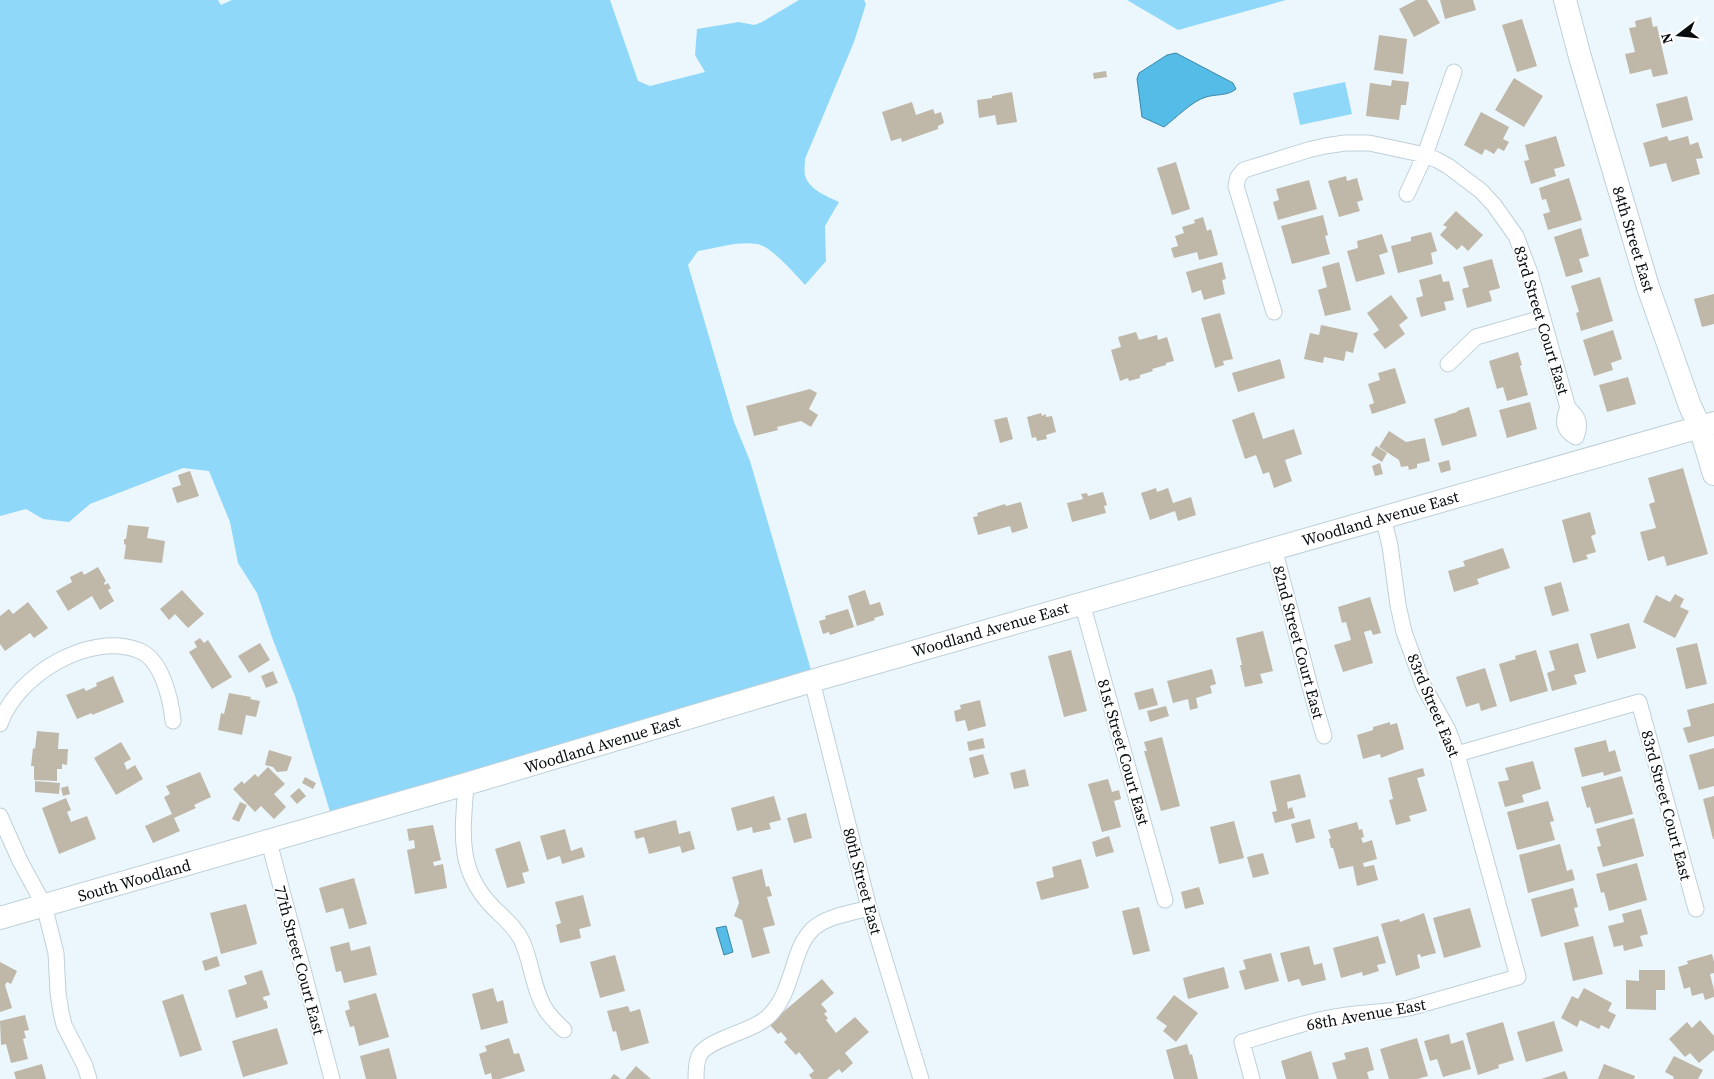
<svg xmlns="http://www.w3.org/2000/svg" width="1714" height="1079" font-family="'Source Serif 4',serif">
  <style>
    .green { fill: #90d8f9 }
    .water { fill: #54bce7; stroke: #3d87a6 }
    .building { fill: #bfb7a8 }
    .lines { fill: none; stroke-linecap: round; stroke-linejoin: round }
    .street-casing { stroke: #bed0d9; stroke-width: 17 }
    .secondary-casing { stroke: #bed0d9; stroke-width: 24 }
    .street { stroke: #fff; stroke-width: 15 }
    .secondary { stroke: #fff; stroke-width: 22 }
    .labels { text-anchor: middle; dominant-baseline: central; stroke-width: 4; stroke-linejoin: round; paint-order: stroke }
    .street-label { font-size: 16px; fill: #070c0f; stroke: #fff }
  </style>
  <rect width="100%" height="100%" fill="#ecf7fd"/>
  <!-- green -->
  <path class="green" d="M0,0h218l3,5 11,-5h378l28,81 12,5 55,-14 -10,-17 2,-26 42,-7 15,3 8,-3 37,-22h65l2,4 -12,38 -49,117c0,5 -1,12 0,16 3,14 23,22 34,27l-14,24 1,35 -21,24c-10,-11 -34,-39 -48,-41 -19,-3 -40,4 -59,7l-10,14 46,157 16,39 61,209 -480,145 -36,-119 -22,-56 -16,-47 -19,-30 -8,-41 -21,-51 -26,-3 -93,36 -21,18 -26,-3 -17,-10 -26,7z
    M1127,0h159l-108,30z
    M1345,82l7,32 -52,11 -7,-32z"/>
  <!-- water -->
  <path class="water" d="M1176,53l57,30 3,6c-8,7 -20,5 -30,8 -14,4 -30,21 -42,30l-22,-10 -5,-38 2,-6 28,-18z
    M726,926l7,26 -9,3 -8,-27z"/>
  <!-- building -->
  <path class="building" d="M1416,0h11l13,23 -26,14 -15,-28z
    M1440,0h33l3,10 -31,9z
    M1651,17l2,10 4,-1 11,48 -15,3 -2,-8 -21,5 -5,-20 10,-2 -6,-24 7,-1 -1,-6z
    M1522,19l15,47 -20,6 -15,-47z
    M1379,35l28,4 -4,35 -29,-4z
    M1106,71l1,6 -13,2 -1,-6z
    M1514,78l29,18 -19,31 -29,-17z
    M1392,80l17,2 -3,23h-5l-2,15 -33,-4 4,-33 21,3z
    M1012,92l5,30 -20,3 -2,-10 -16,3 -2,-18 15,-2v-2z
    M1687,96l6,24 -31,8 -6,-24z
    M912,102l4,13 17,-6 2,5 6,-2 3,11 -6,3v3l-28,10 -8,3 -1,-4 -10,3 -9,-29z
    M1481,112l28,15 -6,12 6,3 -5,9 -6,-3 -4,6 -9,-5 -3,6 -18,-10z
    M1556,136l9,30 -11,3 2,7 -25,8 -7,-23 5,-1 -4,-15z
    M1667,136l2,5 19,-5 2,9 8,-3 5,16 -7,1 4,15 -28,8 -6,-19 -16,4 -7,-24z
    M1176,162l14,47 -18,6 -15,-47z
    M1346,176l1,5 10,-3 6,22 -6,2 3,9 -21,6 -11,-36z
    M1569,178l13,42 -34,10 -5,-16 7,-2 -4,-13 -4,1 -3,-12z
    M1309,180l8,29 -39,11 -5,-18 6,-2 -3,-11z
    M1456,211l27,24 -15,16 -6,-6 -5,5 -17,-15 7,-8 -4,-2z
    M1323,215l5,20 -3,1 5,18 -38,10 -11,-38z
    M1203,217l4,14 4,-2 7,26 -19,5 -2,-8 -23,6 -3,-10 7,-2 -3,-10 9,-3 -2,-6 13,-4 -1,-3z
    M1581,228l8,28 -10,3 4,13 -17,5 -12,-40z
    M1431,232l6,19 -6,2 2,11 -35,9 -7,-27 20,-5v-4z
    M1382,234l6,18 -9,3 6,19 -29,8 -9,-31 11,-3 -1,-7z
    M1492,259l8,29 -11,3 3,10 -25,7 -5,-19 7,-2 -6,-20z
    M1222,262l4,17 -4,1 3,14 -21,6 -3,-10 -9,3 -6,-21z
    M1339,262l12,48 -26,6 -7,-26 9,-3 -5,-20z
    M1441,274l2,8 6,-1 5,19 -10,2 2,8 -25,7 -5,-19 7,-2 -4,-16z
    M1600,277l13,44 -32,10 -5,-18 3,-1 -8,-26z
    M1714,294v30l-12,3 -8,-28z
    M1391,295l17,23 -9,7 6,9 -20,15 -12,-15 6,-4 -12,-17z
    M1220,313l13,46 -10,2 1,4 -9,3 -14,-50z
    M1321,325l37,8 -5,20 -7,-2 -2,10 -20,-4 -1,6 -19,-4 6,-26 9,2z
    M1613,330l9,29 -11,4 2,7 -19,6 -11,-36z
    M1136,332l3,8 18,-5 1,5 9,-3 7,24 -8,2v2l-14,4 1,2 -13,4v3l-11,3 -1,-3 -8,3 -9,-31 10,-3 -3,-10z
    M1518,352l4,13 -2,1 8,29 -21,6 -4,-14 -6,2 -8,-28z
    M1280,359l5,19 -47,14 -6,-19z
    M1395,368l11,35 -34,11 -3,-9 5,-2 -6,-19 12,-4 -2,-7z
    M1628,377l8,27 -29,8 -8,-27z
    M810,389l7,4 -8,16 9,6 -7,12 -10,-6 -24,6 1,3 -24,6 -8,-30z
    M1530,402l7,27 -30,9 -8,-28z
    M1469,407l8,29 -35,10 -8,-27 23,-7v-1z
    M1254,412l9,27 31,-10 8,25 -17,6 7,21 -18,7 -5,-16 -6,2 -7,-19 -11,4 -13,-39z
    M1041,413l1,3 4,-2v3l6,-1 4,16 -10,3 1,4 -10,2 -1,-4 -4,1 -5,-21z
    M1007,417l6,22 -13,4 -6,-23z
    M1389,431l17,11 19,-4 5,23 -13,3v4l-8,2 -1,-4 -7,1 -2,-7 -20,-13z
    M1376,446l11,7 -5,9 -11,-7z
    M1449,460l2,10 -10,3 -3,-10z
    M1380,463l3,11 -8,2 -3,-10z
    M1683,468l25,86 -41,12 -3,-10 -16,5 -8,-29 16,-4 -7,-24 6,-2 -7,-24z
    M190,471l9,25 -22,7 -5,-15 9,-3 -3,-10z
    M1156,488l1,4 11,-4 5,15 18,-6 5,18 -18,6 -3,-10 -25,9 -9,-27z
    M1103,492l4,13 -3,1 2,7 -34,9 -5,-19 16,-4 -2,-5 6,-1 1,3z
    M1021,502l7,26 -16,5 -2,-7 -32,9 -5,-18 5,-1 -1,-3 28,-9 1,2z
    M1590,512l6,22 -5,2 5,16 -10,3 2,4 -15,4 -11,-43z
    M128,525l21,2 -2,11 18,3 -3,22 -38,-4 2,-14 -2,-1v-5h2z
    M1503,548l7,20 -33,11 2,5 -25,8 -6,-21 17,-5 -2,-5z
    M98,567l8,14 -2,2 1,2 3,-2 3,5 -3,2 6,11 -14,9 -8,-14 -24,15 -12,-20 16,-9 -2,-5 12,-6 2,4z
    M1561,582l8,29 -17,5 -8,-29z
    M182,590l22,24 -16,14 -13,-14 -6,6 -9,-11z
    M865,590l5,15 10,-3 4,13 -10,3 1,2 -18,6 -9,-30z
    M1675,594l9,5 -4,8 9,4 -14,27 -32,-16 13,-27 14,7z
    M1370,597l11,36 -8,2 -2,-5 -7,2 9,31 -30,9 -9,-27 17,-5 -5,-18 -4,1 -4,-16z
    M28,602l20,26 -14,10 -4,-5 -25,18 -5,-7v-28l9,-7 4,5z
    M848,609l6,18 -24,8 -1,-3 -6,2 -4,-13 7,-2 -1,-3z
    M1629,623l7,25 -39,11 -7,-25z
    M1263,631l10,40 -13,3 3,9 -18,4 -5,-22h2l-6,-27z
    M200,638l4,5 4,-3 24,37 -20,12 -23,-37 8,-5 -3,-5z
    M260,643l10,17 -21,13 -11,-17z
    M1578,643l8,29 -12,3 3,9 -25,7 -5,-18 8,-3 -6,-19z
    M1697,643l10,41 -21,5 -10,-41z
    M1071,650l16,61 -23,6 -16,-61z
    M1536,650l12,41 -38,11 -11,-38 17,-5 -1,-3z
    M1485,668l12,38 -16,5 -2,-8 -13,4 -10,-30z
    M1212,669l4,15 -6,2 2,7 -16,5 2,10 -8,2 -2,-11 -15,4 -6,-22z
    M273,671l5,12 -12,5 -5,-12z
    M113,676l11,26 -32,13v-2l-15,6 -11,-24 18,-7 2,3 11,-5 -1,-3z
    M1153,688l5,17 -19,5 -5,-17z
    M229,693l22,4 -1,2 10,2 -4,16 -10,-2 -4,20 -24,-5 3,-17 3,1z
    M980,700l6,26 -18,5 -3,-11 -9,2 -2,-11 7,-2 -1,-4z
    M1714,703v33l-26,7 -5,-15 8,-2 -4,-16z
    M1166,706l3,10 -19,6 -3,-11z
    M1390,722v3l7,-2 7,26 -23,9 -1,-4 -17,5 -6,-24 16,-5v-3z
    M37,731l22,2 -1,16h10l-1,16 -5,-1v5h-5v12l-23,-1v-14h-3l2,-18 2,1z
    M1162,737l18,69 -19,5 -17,-60h3l-3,-9z
    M983,738l2,10 -16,3 -2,-9z
    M1606,740l3,12 6,-2 6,21 -17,5 -1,-4 -21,5 -8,-29z
    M121,742l10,17 -7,4 3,7 8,-5 8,14 -27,16 -22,-37z
    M1714,748v38l-15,4 -10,-35z
    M269,750l23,7 -5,14 -10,1 -4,-5 -8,-2z
    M983,754l6,20 -15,4 -5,-20z
    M1533,761l8,28 -19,6 2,7 -19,5 -7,-25 11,-2 -4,-12z
    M268,767l17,17 -11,10 12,13 -12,12 -13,-13 -6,6 -22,-23 9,-8 2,3 11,-10 3,3z
    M1423,768l2,8 -8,2 10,33 -18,5 2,5 -15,4 -7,-25 4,-1 -5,-21z
    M1025,769l4,17 -15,3 -4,-16z
    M200,772l11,25 -17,8 2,3 -22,10 6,13 -27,12 -8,-17 27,-12 -8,-17 6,-3 -4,-8z
    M1300,774l6,23 -19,5 1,7 4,-2 3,11 -20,5 -3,-11 5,-1 -7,-30z
    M1622,776l11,38 -38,10 -5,-17 -3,1 -6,-21z
    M305,777l11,6 -3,6 -11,-6z
    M1108,779l4,13 7,-2 2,9 -7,2 7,26 -19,5 -14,-48z
    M35,781l25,2 -1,11 -24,-2z
    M68,786l2,8 -7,2 -2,-8z
    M299,788l7,8 -9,8 -7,-8z
    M774,796l7,24 -12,3 2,6 -18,4 -1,-6 -15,4 -6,-23z
    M1714,796v43h-1l-10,-40z
    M66,798l5,12 -4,2 4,10 16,-6 9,23 -37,15 -17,-46z
    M1548,801l6,20 -4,1 5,18 -38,10 -10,-38z
    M240,802l7,3 -8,17 -7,-3z
    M806,813l6,25 -18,5 -7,-25z
    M1634,818l10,38 -41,11 -6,-20 4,-1 -5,-17z
    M1310,819l5,19 -19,5 -5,-19z
    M676,820l3,14 11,-3 5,18 -13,4 -2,-7 -31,8 -5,-17 -8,2 -2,-8z
    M1234,821l10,37 -25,6 -9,-37z
    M1357,822l2,8 3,-1 2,8 -3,1 2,5 9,-3 5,19 -14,4 1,4 10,-2 4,15 -21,6 -4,-20 -14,3 -6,-21h-2l-2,-9 2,-1 -3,-8z
    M433,825l8,35 -8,2 1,4 9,-2 4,24 -32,6 -8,-44 8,-2 -1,-8 -5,1 -2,-12z
    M565,829l6,22 11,-4 3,10 -23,7 -2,-8 -13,4 -7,-24z
    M1109,836l5,16 -18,5 -4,-15z
    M520,841l9,30 -7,2 3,10 -18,5 -12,-39z
    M1560,844l7,27 5,-2 3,11 -47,13 -9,-38z
    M1263,853l6,21 -16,4 -6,-21z
    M1081,859l8,29 -48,12 -5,-18 18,-5 -2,-10z
    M1637,863l10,37 -38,11 -5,-19 -3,1 -5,-19z
    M762,869l4,18 3,-1 3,10 -5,1 8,28 -12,3 7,25 -18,5 -10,-38 -8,-4 5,-13 -7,-26z
    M354,878l13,46 -18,5 -6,-21 -17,5 -7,-25z
    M1199,887l5,17 -19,5 -4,-17z
    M1573,888l5,19 -4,1 5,18 -38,11 -10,-38z
    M583,895l8,31 -12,3 2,9 -21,5 -4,-18 5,-2 -6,-21z
    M246,904l11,40 -36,10 -11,-41z
    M1139,907l11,44 -17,4 -11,-44z
    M1470,908l11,39 -37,11 -11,-40z
    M1641,909l7,25 -8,2 3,10 -19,5 -1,-6 -9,2 -6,-21 16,-4 -2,-8z
    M1424,913l12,40 -15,4 -1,-3 -3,1 3,13 -24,8 -15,-52 18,-5 1,3z
    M1378,936l8,27 -9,2 2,6 -16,5 -1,-4 -21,6 -8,-30z
    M1593,936l10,38 -30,7 -9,-38z
    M349,942l2,9 19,-5 7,29 -33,8 -3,-12 -5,1 -6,-25z
    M1309,946l5,19 8,-2 4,17 -24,6 -3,-7 -11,3 -8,-29z
    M1271,953l8,28 -34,9 -6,-19 7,-2 -3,-9z
    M1712,954l2,8v11l-4,1 4,16v7l-9,3 -2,-7 -11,3 -2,-9 -6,2 -6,-22 10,-3 -1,-3z
    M615,955l10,36 -25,7 -10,-36z
    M217,956l3,10 -15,5 -3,-10z
    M0,962l17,9 -6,13 -4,-2 -2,3 7,23 -12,4z
    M1224,967l5,21 -41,11 -5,-21z
    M262,970l8,25 -7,2 1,4 2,-1 2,8 -32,10 -8,-28 19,-6 -3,-8z
    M1639,970h26v20h-9v20l-30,-1v-29l13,1z
    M822,979l12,14 -13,11 6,7 -3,3 4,4 -2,2 10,13 19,-16 14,15 -24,21 8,10 -11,10 -3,-4 -12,10h-15l-3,-4 5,-4 -15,-19 -3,3 -12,-13 3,-3 -6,-7 -3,2 -9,-10z
    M493,988l4,14 6,-2 5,23 -27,7 -9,-36z
    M1584,988l28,15 -4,8 8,4 -7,14 -8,-4 -2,4 -19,-9 -3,7 -16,-9 11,-22 6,3z
    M376,993l13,44 -30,9 -5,-20 -4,1 -5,-16 5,-2 -2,-8z
    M183,994l19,56 -22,7 -18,-56z
    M1174,995l24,18 -22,29 -13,-11 4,-5 -11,-8z
    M628,1006l2,6 10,-3 9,34 -28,8 -5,-20 -3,1 -6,-21z
    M25,1015l4,15 -5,1 2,7 -3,1 5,20 -17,4 -5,-19 -5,1 -1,-24z
    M1700,1020l14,16v14l-15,13 -9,-10 -5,4 -16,-18 18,-17 5,6z
    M1554,1021l9,30 -37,11 -9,-30z
    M1503,1022l11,38 -16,5 1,3 -21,7 -12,-42z
    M277,1028l11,36 -45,13 -11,-36z
    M1449,1034l2,10 12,-4 8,29 -28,8 -6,-18 -7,2 -6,-20z
    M509,1038l5,16 5,-1 6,18 -25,8h-8l-1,-6 -6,2 -6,-21 8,-3 -2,-5z
    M1417,1038l11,38 -11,3h-28l-9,-30z
    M1187,1044l3,11 2,-1 6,25h-24l-8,-29z
    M1368,1047l6,23 -7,2 2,7h-32l-5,-16 14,-4 -2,-6z
    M389,1048l8,31h-31l-6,-23z
    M1311,1051l8,28h-33l-5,-18z
    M1674,1056l29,14 -5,9h-25l1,-2 -9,-5z
    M42,1064l4,15h-30l-2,-7z
    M1604,1064l31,12 -1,3h-36z
    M636,1066l15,13h-26z
    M1565,1071l3,8h-27z
    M614,1074l7,5h-11z"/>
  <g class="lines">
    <!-- street casing -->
    <g class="street-casing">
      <path id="street" d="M1407,194l18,-39 29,-83
        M1274,312l-38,-126 2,-9 6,-7 64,-20 17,-4 20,-3h24l19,4 37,8 12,5 11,6 33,25 13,14 22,31 14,37 38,135
        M1448,364l28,-27 66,-19
        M1568,408c11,9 13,16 8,29 -13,-7 -14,-16 -8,-29z
        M1274,548l39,150 11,38
        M1082,603l83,297
        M812,681l57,227 52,171
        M0,724c16,-48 90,-94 140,-73 22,9 31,49 33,70
        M1457,754l182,-52 57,207
        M466,784c-3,46 -10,83 24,120 11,12 25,22 32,37 10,22 11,49 24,69 5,8 12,14 18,20
        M0,816l20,45 24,44 12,48 2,40 3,19 3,13 21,41 4,13
        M269,842l63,237
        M696,1079c0,-8 0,-16 3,-23 7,-16 50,-24 65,-36 32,-24 25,-72 51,-93 14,-11 37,-14 54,-19
        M1252,1079l-10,-37c28,-8 57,-18 86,-24 27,-6 54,-5 81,-10l109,-31 -61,-223 -9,-24 -24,-43 -20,-55 -6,-27 -8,-59 -7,-29"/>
    </g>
    <!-- secondary casing -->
    <g class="secondary-casing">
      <path id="secondary" d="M1565,0l15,57 68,230 42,119 10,21 14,47
        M0,918l466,-134 356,-106 892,-255"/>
    </g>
    <!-- street -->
    <use href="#street" class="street"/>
    <!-- secondary -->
    <use href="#secondary" class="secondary"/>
  </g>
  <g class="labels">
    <!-- street labels -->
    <g class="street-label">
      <text transform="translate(1634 239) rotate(73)">84th Street East</text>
      <text transform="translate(1542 320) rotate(73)">83rd Street Court East</text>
      <text transform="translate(1380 518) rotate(-16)">Woodland Avenue East</text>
      <text transform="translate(990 629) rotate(-16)">Woodland Avenue East</text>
      <text transform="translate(1299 642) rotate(75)">82nd Street Court East</text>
      <text transform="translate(1434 705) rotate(67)">83rd Street East</text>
      <text transform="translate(602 744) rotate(-17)">Woodland Avenue East</text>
      <text transform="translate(1124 752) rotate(74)">81st Street Court East</text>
      <text transform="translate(1667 805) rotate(75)">83rd Street Court East</text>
      <text transform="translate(134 880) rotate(-16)">South Woodland</text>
      <text transform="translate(863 881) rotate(75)">80th Street East</text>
      <text transform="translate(300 960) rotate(75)">77th Street Court East</text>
      <text transform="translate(1366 1014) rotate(-10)">68th Avenue East</text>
    </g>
  </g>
  <!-- north arrow -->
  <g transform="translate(1679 35) rotate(254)" stroke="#ffffff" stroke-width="4" paint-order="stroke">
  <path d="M0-4L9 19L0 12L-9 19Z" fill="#070c0f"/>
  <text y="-8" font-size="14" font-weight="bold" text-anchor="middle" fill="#070c0f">N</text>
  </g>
</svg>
